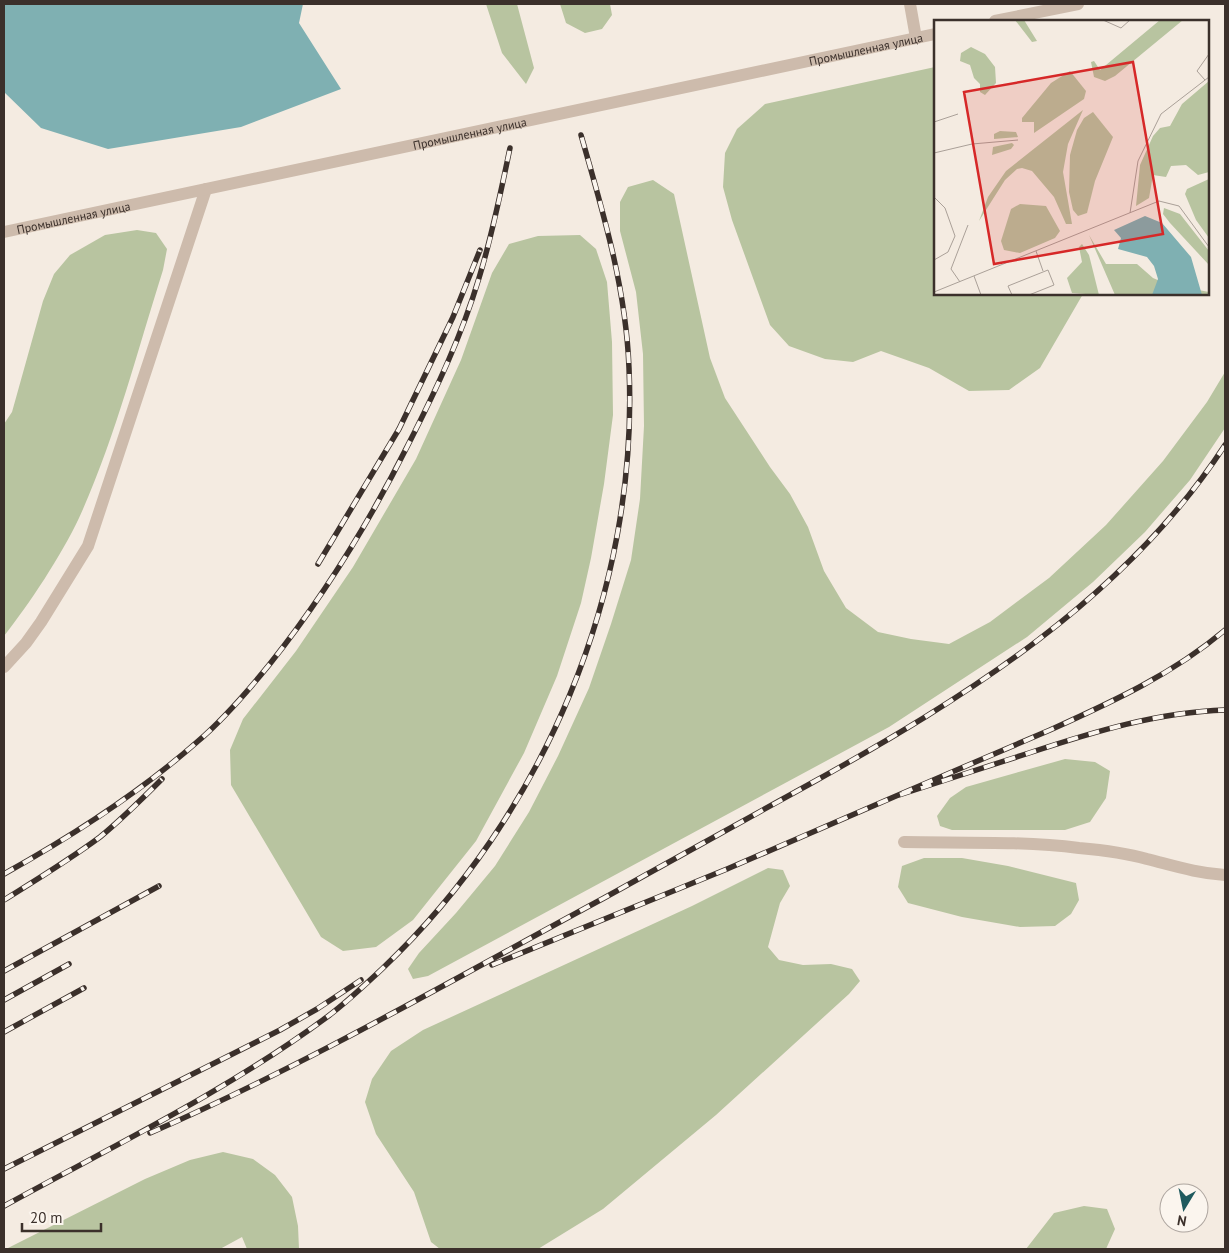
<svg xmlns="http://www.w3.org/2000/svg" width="1229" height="1253" font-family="'PT Sans',sans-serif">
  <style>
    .green { fill: #b8c4a0 }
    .water { fill: #7fb0b2 }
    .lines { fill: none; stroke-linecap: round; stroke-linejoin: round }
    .service { stroke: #cdbbac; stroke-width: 12 }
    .minor { stroke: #cdbbac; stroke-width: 12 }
    .rail-casing { stroke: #3b302b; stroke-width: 5.5 }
    .rail { stroke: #fbf5ee; stroke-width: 4; stroke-dasharray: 11; stroke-linecap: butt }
    .labels { text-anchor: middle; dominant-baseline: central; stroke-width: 4; stroke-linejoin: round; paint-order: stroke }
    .street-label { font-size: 12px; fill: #3b302b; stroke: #fbf5ee }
    .inset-road { fill: none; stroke: #aaa098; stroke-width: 1 }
    .view { fill: #d62828; fill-opacity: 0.15; stroke: #d62828; stroke-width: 2.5 }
    .inset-edge { fill: none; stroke: #3b302b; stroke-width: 2.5 }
  </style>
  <rect width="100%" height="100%" fill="#f4ebe1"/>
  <!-- green -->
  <path class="green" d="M486,4h31l17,64 -8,16 -24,-31z
    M560,4h50l2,11 -10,14 -17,4 -19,-10z
    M935,67v227h148l-43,74 -31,22 -40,1 -40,-23 -48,-17 -28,11 -28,-3 -36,-13 -19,-21 -38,-105 -9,-33 2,-34 12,-24 28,-25z
    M653,180l21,14 36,164 15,40 45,69 20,27 18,33 16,44 22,37 32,24 33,7 38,5 41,-22 59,-44 57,-53 57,-64 44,-59 18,-30v56l-35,52 -45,52 -52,50 -66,55 -138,90 -461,249 -15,3 -5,-10 11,-16 37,-40 39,-47 34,-54 29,-56 31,-68 22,-64 20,-64 9,-61 4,-73 -1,-72 -7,-62 -16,-61v-29l8,-15z
    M137,230l19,3 11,16 -4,21c-26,82 -48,169 -84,248 -18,38 -49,85 -75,118v-212l8,-12 31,-111 11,-27 16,-19 35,-20z
    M580,235l16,14 11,33 5,60 1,73 -9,69 -13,74 -10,45 -24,73 -33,77 -48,88 -63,79 -37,27 -33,4 -22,-14 -90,-152 -1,-35 13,-31 53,-68 57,-84 63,-108 45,-99 31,-87 17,-29 29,-8z
    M1065,759l30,3 15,9 -4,27 -16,24 -25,8h-113l-12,-4 -3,-10 13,-18 16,-11z
    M924,858h38l46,8 68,17 3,17 -8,14 -16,12 -35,1 -58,-10 -54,-14 -10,-16 4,-21z
    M768,868l15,2 7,16 -10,17 -12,44 11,13 24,5 28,-1 21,5 8,12 -11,13 -133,121 -113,94 -65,40h-98l-9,-7 -17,-50 -38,-58 -11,-32 7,-23 19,-28 32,-21 269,-124z
    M223,1152l30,7 22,16 17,22 6,29 1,23h-52l-5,-12 -22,12h-214l139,-70 45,-19z
    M1084,1206l23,3 8,20 -9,20h-80l28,-36z"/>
  <!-- water -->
  <path class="water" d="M4,4h299l-4,19 42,66 -100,38 -133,22 -67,-21 -37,-36z"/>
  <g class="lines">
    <!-- service -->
    <path class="service" d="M910,4l6,34
      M4,667l22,-24 15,-21 47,-76 118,-357
      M904,842c58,1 118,-1 175,6 23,2 47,5 68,11 28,7 49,14 78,16"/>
    <!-- minor -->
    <g class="minor">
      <path d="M995,21l83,-17"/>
      <path id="s1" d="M4,232l931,-198"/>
    </g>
    <!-- rail casing -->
    <g class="rail-casing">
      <path id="rail" d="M318,564l81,-135 54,-112 27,-67
        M1225,630c-52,44 -113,72 -175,100 -51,22 -103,44 -154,66 44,-14 89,-29 133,-43 64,-21 129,-41 196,-43
        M4,874c68,-38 134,-80 193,-132 27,-23 50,-50 72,-77 55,-69 101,-144 140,-222 27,-53 53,-108 70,-165 13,-42 22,-87 31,-130
        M4,900c32,-20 65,-40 96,-63 22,-18 42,-38 62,-58
        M492,965l235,-96 169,-73
        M4,971l155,-85
        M4,1000l65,-36
        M4,1032l80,-44
        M150,1133c156,-68 304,-154 454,-235 68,-38 136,-75 204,-113 157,-87 317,-186 417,-340
        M4,1169l276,-139 37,-21 44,-29
        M4,1206c109,-60 223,-115 323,-189 20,-15 38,-32 56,-49 161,-153 256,-378 246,-600 -3,-80 -26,-156 -48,-233"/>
    </g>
    <!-- rail -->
    <use href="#rail" class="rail"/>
  </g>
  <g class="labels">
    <!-- street labels -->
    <g class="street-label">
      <text stroke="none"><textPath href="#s1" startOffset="881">Промышленная улица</textPath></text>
      <text stroke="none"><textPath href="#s1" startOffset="476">Промышленная улица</textPath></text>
      <text stroke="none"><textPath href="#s1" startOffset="71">Промышленная улица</textPath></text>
    </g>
  </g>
  <!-- overview -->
  <g transform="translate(934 20)">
    <rect width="275" height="275" fill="#f4ebe1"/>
    <path d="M81,0h9l13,21 -5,1zM226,0h23l-68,56 -10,5 -11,-4 -3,-15 3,-1 6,9zM37,27l14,7 10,13 1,16 -11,12 -5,-3v-8l-6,-6 -4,-13 -10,-4 1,-8zM136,51l16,20 -2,8 -50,34v-11h-12v-4l29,-35zM275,61v91l-11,3 -12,-10 -15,1 -5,11 -13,-2 -4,23 -13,8 4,-41 13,-29 7,-8 10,-2 12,-22zM149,90l-15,34 -5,28 9,52h-6l-12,-27 -22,-26 -10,-3 -5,1 -12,11 -26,41 9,-24 18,-26zM159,92l20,25 -18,44 -8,32 -9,3 -5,-6 -4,-18 1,-37 7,-25 7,-12zM66,111l16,1 2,5 -24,2v-5zM78,123l2,2 -3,4 -19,6 1,-8zM275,159l-1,46 1,13 -13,-18 -11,-26 2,-5zM86,184l26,2 14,25 -5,7 -35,15 -16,-3 -3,-9 10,-32zM230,188l16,6 29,37v14l-39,-42 -7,-9zM155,215l17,29h31l16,14 14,6 42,8v3h-94zM148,224l7,11 10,40 -27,-2 -5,-15 15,-16 -3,-15z" fill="#b8c4a0"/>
    <path d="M211,196l17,7 29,34 11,38h-50l6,-16 -4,-13 -7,-9 -29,-8 3,-11 -7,-8z" fill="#7fb0b2"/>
    <path class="inset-road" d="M169,0l18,8 9,-8M271,60l-8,-9 12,-17M0,102l24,-8M0,133l38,-9 46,-4M0,177l11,11 10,28 -7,16 -14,8M196,193l8,-52 23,-47 48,-37M102,231l7,20M40,256l7,19M26,262l-9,-13 17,-44M0,272l225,-91 20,5 30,41M78,275l-4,-9 40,-16 6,15 -25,10"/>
    <path class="view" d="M199,42l30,172 -169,30 -30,-172z"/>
    <rect width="275" height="275" class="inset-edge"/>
  </g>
  <!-- border -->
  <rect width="1229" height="1253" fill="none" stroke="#3b302b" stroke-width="10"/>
  <!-- north arrow -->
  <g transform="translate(1184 1208) rotate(190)"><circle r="24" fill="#fbf5ee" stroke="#aea6a0"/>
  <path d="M0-4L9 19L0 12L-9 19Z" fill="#1f5a5e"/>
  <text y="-8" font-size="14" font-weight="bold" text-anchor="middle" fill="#3b302b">N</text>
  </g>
  <!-- scale -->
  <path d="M22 1223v8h79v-8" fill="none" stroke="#3b302b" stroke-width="2.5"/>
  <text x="30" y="1223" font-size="15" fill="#3b302b" stroke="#fbf5ee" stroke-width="4" paint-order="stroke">20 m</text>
</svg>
